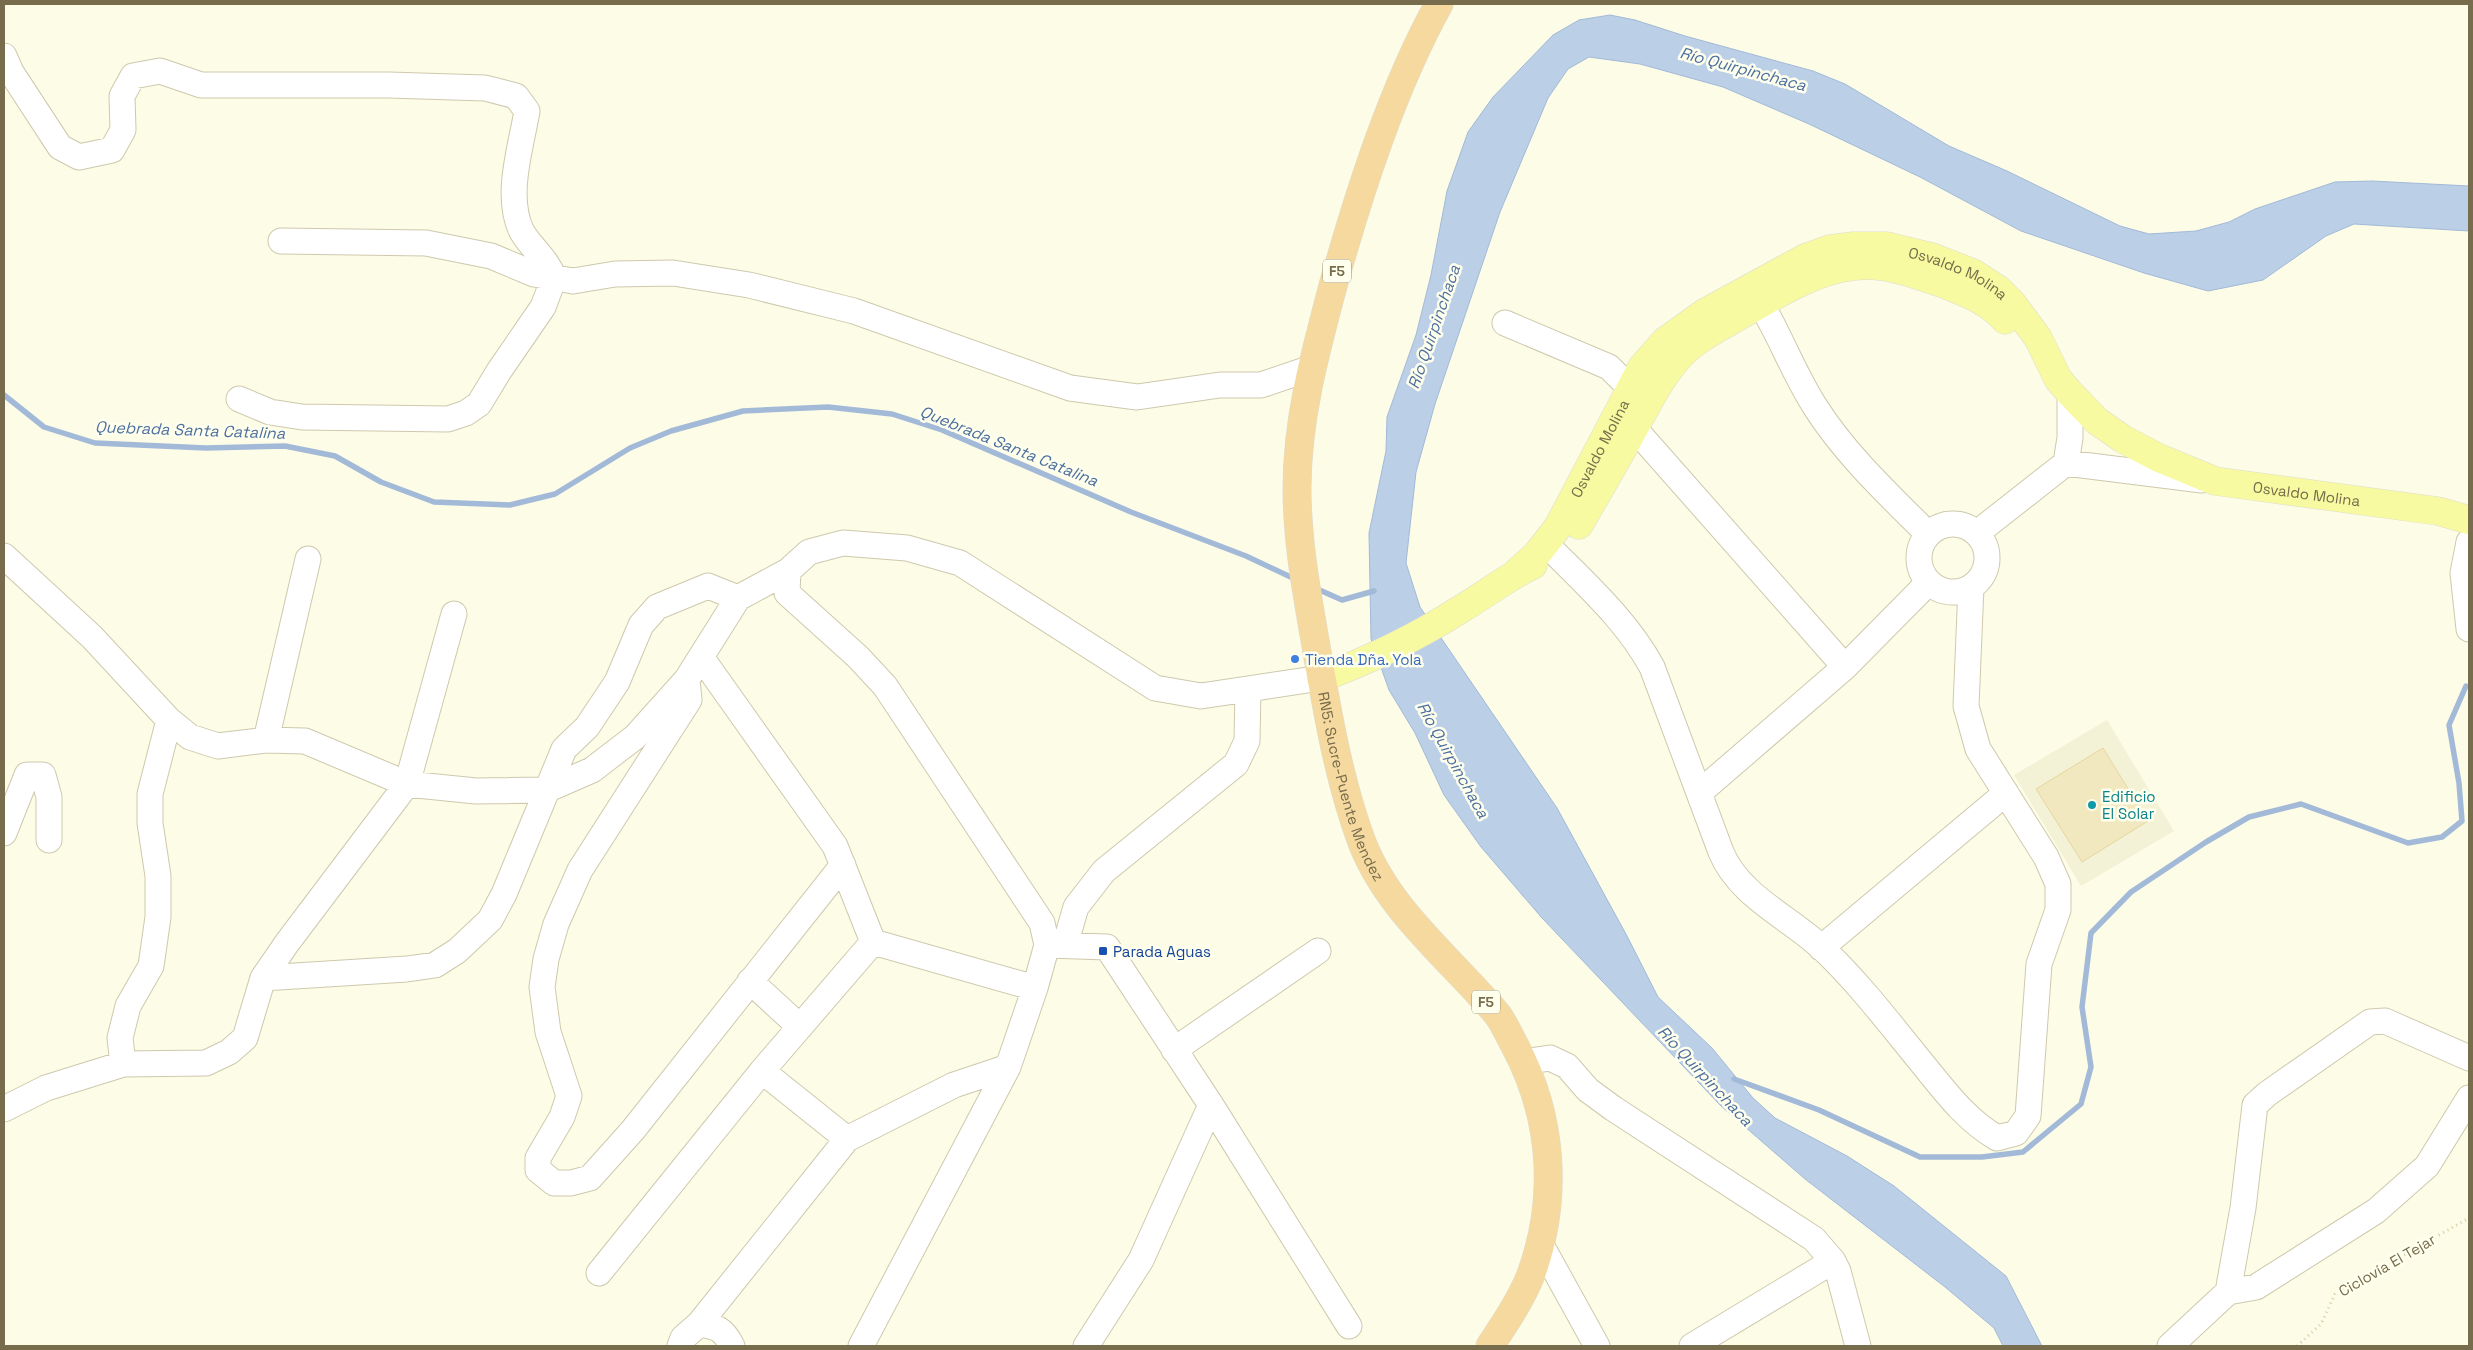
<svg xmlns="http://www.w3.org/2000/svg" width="2473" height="1350" font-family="'Space Grotesk',sans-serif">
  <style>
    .residential { fill: #f4f2d6 }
    .water { fill: #bbcfe6; stroke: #a2b9d8 }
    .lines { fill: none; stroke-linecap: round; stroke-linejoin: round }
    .stream { stroke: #a2b9d8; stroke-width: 5.5 }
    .building { fill: #f2e8bf; stroke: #e5d69f }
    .minor-casing { stroke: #cec9ad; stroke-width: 27 }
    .major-casing { stroke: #dedcd4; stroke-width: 29 }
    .highway-casing { stroke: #dedcd4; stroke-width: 29 }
    .path { stroke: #d7cca2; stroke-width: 3; stroke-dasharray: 1 4; stroke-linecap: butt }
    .minor { stroke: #fff; stroke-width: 25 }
    .major { stroke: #f7faa0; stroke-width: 28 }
    .highway { stroke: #f6d99f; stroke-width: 28 }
    .shop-dot { fill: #3f7fe0; stroke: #ffe; stroke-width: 2 }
    .culture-dot { fill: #0f9aa8; stroke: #ffe; stroke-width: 2 }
    .transit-dot { fill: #1a4fb4; stroke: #ffe; stroke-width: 2 }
    .labels { text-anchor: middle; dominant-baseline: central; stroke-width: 5; stroke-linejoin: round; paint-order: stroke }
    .shield { fill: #ffe; stroke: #a0987c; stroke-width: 1 }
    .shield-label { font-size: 14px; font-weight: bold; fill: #776c4b }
    .street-label { font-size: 15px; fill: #776c4b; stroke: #ffe }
    .shop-label { font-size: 15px; fill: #366cbe; stroke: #ffe; text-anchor: start }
    .culture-label { font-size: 15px; fill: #0d838f; stroke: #ffe; text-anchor: start }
    .transit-label { font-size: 15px; fill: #164399; stroke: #ffe; text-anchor: start }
    .water-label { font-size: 16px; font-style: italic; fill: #4e709f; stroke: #ffe }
  </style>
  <rect width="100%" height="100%" fill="#fcfce7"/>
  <!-- residential -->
  <path class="residential" d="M2107,720l67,111 -93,55 -67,-111z"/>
  <!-- water -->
  <path class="water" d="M1610,15l25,5 50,16 128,35 32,13 104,62 58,25 113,55 29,8 47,-3 33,-9 26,-13 80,-27 37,-1 97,5v45l-115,-7 -28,12 -63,44 -55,11 -64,-18 -123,-42 -101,-54 -111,-53 -86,-37 -83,-23 -51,-7 -21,12 -20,29 -48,114 -65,192 -19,68 -10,91 14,44 137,201 70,128 31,61 54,51 41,50 22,20 72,38 47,30 112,90 36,70h-39l-9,-18 -49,-41 -140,-108 -84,-73 -179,-188 -61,-71 -37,-52 -29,-62 -26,-43 -18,-51 -2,-106 17,-82 1,-34 29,-82 15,-60 16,-84 21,-59 25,-35 60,-62 26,-15z"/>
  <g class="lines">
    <!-- stream -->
    <path class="stream" d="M4,395l40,32 51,16 111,5 79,-2 50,10 46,26 53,20 76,3 45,-11 75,-46 41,-17 72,-20 85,-4 64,7 50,16 189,82 115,44 51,24
      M1315,588l27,12 32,-9
      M1734,1079l85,31 101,47h62l41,-5 58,-48 10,-37 -9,-60 9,-74 40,-41 75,-50 43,-25 52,-13 107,39 34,-6 20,-16 -3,-38 -10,-58 17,-39"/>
  </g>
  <!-- building -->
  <path class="building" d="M2103,748l45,73 -66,41 -46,-73z"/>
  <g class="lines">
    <!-- minor casing -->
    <g class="minor-casing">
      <path id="minor" d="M4,56l7,16 49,75 19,10 33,-7 11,-20 -1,-34 11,-20 27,-5 41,14h188l96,3 31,8 11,15c-6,36 -22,84 -6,119 8,16 25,27 33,48l-11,29 -44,64 -20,33 -13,9 -18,6 -146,-2 -32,-5 -31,-13
        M281,241l145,2 65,13 43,18 39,7 42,-7 58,-1 76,12 105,26 216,77 67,9 83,-12h41l50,-17
        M1750,287c27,38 41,83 66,121 29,46 74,88 112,126
        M1505,323l104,44 21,21 19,8
        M1615,421l19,7 211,239
        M2066,463l136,17
        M1919 558a34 34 0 1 1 68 0a34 34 0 1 1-68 0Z
        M1977,533l89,-70 4,-25v-45
        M2469,542l-6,31 6,56
        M1555,553c36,36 73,70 97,114l69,185c18,44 68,65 101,96 35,33 65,72 95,109 25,30 46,61 80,81l19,-5 12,-17 11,-152 19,-54v-26l-12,-27 -68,-108 -12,-43 5,-119
        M4,556l88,81 77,83 21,17 28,9 48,-6 39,1 102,43 69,7 70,-1 46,-20 43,-33 52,-58 51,-81 50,-27
        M701,657l134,189 38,96
        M687,679l2,21 -109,170 -24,54 -10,35 -4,28 6,45 21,64 -7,21 -24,41v12l16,13h17l19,-5 43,-48 210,-265
        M266,740l42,-181
        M1699,793l146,-126 84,-85
        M4,833l23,-58h16l6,22v43
        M1047,945l60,2 104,158 138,221
        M1065,945l11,-38 28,-36 132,-107 11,-23 1,-52
        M1821,948l185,-155
        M263,978l144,-9 28,-4 22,-14 33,-31 14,-26 60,-145 23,-22 30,-45 24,-57 16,-18 51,-21 30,12
        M750,981l50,46
        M1174,1050l144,-99
        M1524,1062l26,-4 17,8 21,24 26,19 200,130 19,22 5,10 20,75
        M123,1064l-3,-26 8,-32 23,-40 7,-49v-41l-8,-53v-29l19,-74
        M762,1071l85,68
        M4,1109l42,-21 77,-24 83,-1 23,-11 16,-14 18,-60 24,-35 120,-159 47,-170
        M1540,1243l57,103
        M599,1273l163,-202 111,-129 162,46
        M2228,1292l15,-84 12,-103 12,-11 103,-72 15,-1 84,37
        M699,1324l148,-185 107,-54 54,-18
        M680,1346l3,-8 16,-14c19,3 24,5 33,22
        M861,1346l147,-279 27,-79 12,-43 -5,-22 -157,-237 -27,-29 -71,-64 1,-22 21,-19 34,-9 64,5 53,15 195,125 46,8 120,-18
        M1086,1346l55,-86 70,-155
        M1692,1346l141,-85
        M2170,1346l58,-54 28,-5 120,-76 51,-45 42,-68"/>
    </g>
    <!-- major casing -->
    <g class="major-casing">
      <g id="major">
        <path d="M1579,525c18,-32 37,-63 54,-95 15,-26 27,-52 47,-74 16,-17 39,-28 59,-40 41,-23 90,-56 140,-50 21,2 41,10 62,17 23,9 48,18 64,37"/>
        <path id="s1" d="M1517,572l20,-18 21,-27 84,-160 23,-26 39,-28 101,-55 25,-9 24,-3h33l45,11 41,16 26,17 13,13 26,35 20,41 12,14 27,28 26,18 36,19 56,23 223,30 31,9"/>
        <path d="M1321,678c49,-18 96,-41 140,-69 24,-14 46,-32 72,-44"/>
      </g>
    </g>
    <!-- highway casing -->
    <g class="highway-casing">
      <g id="highway">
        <path id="s2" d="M1439,4c-46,83 -79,186 -105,278 -18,68 -37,135 -37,206 0,54 10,106 19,158 11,64 22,130 44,191 25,71 90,121 137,177 7,9 12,21 18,32 38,71 44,154 15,231 -10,24 -26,48 -40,69"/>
      </g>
    </g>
    <!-- path -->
    <path class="path" d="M2297,1346l24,-22 14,-30 134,-76"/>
    <!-- minor -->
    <use href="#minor" class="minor"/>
    <!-- major -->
    <use href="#major" class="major"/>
    <!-- highway -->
    <use href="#highway" class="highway"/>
  </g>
  <!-- markers -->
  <circle class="shop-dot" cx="1295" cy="659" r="5"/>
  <circle class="culture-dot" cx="2092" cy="805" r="5"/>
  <rect class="transit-dot" x="1098" y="946" width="10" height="10" rx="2.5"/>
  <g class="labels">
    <!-- shield labels -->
    <g class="shield">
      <rect x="1323" y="259.5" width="28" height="23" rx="4"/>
      <rect x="1472" y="990.5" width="28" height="23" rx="4"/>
    </g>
    <g class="shield-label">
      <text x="1337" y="271">F5</text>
      <text x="1486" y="1002">F5</text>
    </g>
    <!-- street labels -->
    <g class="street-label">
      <text stroke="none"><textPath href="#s1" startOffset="600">Osvaldo Molina</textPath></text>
      <text stroke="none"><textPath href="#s1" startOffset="150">Osvaldo Molina</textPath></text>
      <text stroke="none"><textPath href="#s1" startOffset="1035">Osvaldo Molina</textPath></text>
      <text stroke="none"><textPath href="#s2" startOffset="812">RN5: Sucre-Puente Mendez</textPath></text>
      <text transform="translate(2387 1265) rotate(-30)">Ciclovía El Tejar</text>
    </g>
    <!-- shop labels -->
    <g class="shop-label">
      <text x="1305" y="659">Tienda Dña. Yola</text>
    </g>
    <!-- culture labels -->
    <g class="culture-label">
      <text x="2102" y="796">Edificio<tspan x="2102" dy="17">El Solar</tspan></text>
    </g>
    <!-- transit labels -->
    <g class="transit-label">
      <text x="1113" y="951">Parada Aguas</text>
    </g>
    <!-- water labels -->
    <g class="water-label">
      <text transform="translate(1743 69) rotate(15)">Río Quirpinchaca</text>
      <text transform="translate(1434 327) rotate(-71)">Río Quirpinchaca</text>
      <text transform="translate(190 430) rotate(2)">Quebrada Santa Catalina</text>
      <text transform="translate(1009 446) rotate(22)">Quebrada Santa Catalina</text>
      <text transform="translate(1453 760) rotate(61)">Río Quirpinchaca</text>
      <text transform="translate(1705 1076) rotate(47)">Río Quirpinchaca</text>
    </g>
  </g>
  <!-- border -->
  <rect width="2473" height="1350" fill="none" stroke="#776c4b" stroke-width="10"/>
</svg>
